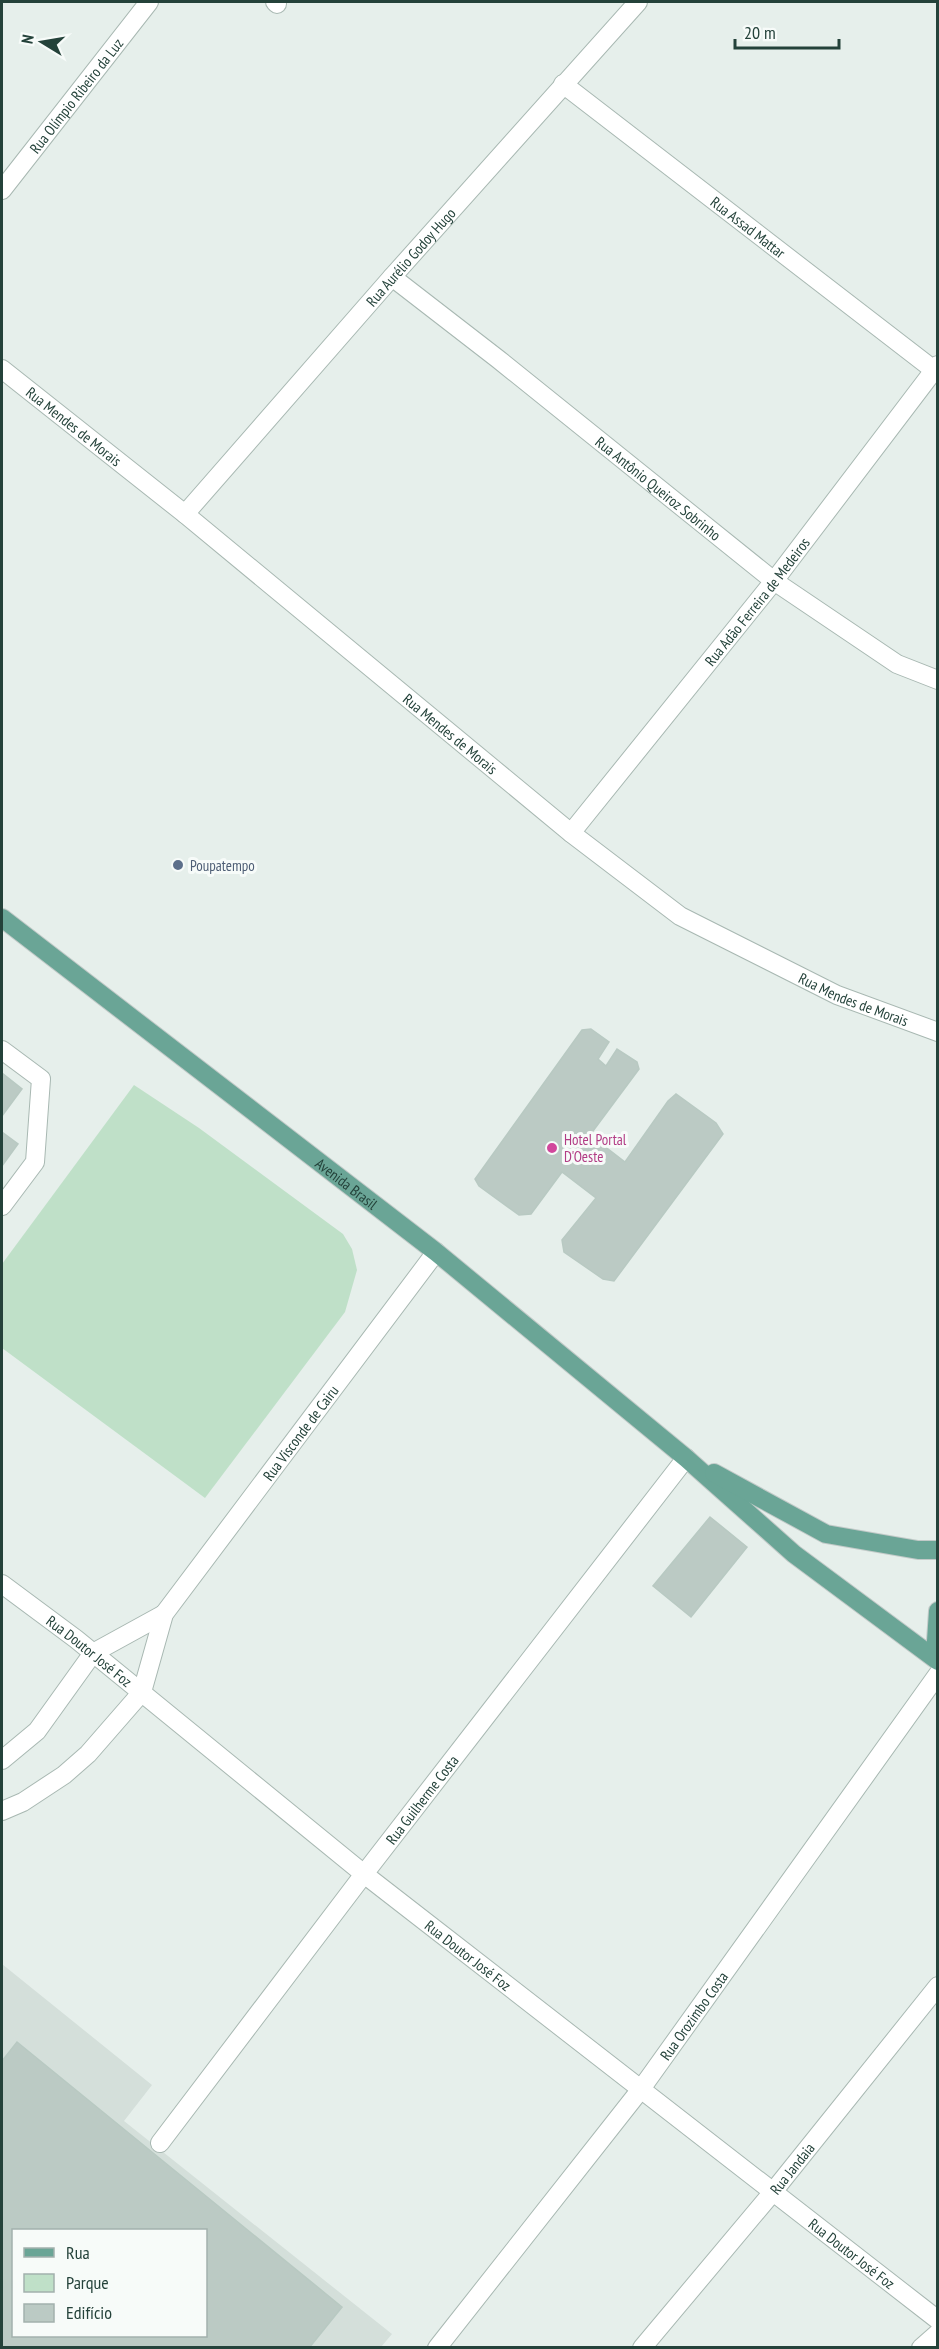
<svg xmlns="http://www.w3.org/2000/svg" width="939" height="2349" font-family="'PT Sans Narrow',sans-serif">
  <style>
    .built { fill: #d4dfda; fill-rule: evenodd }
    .green { fill: #bfe0c8 }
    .building { fill: #bbcac4; stroke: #b8c9c2; stroke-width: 1.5; fill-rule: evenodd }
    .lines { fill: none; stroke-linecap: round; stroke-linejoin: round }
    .minor-casing { stroke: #a8b8b2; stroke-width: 20 }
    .major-casing { stroke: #c2cac8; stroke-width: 20 }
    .minor { stroke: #fff; stroke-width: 18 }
    .major { stroke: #6aa596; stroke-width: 18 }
    .service-dot { fill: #5c6f8a; stroke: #f7fbf9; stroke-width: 2 }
    .hotel-dot { fill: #d1479c; stroke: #f7fbf9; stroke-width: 2 }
    .labels { text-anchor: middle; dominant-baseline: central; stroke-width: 6; stroke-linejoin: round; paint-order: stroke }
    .street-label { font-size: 15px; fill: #24423a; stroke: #f7fbf9 }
    .service-label { font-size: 15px; fill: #4e5e75; stroke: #f7fbf9; text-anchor: start }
    .hotel-label { font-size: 15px; fill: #b23c85; stroke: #f7fbf9; text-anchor: start }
  </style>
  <rect width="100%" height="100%" fill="#e6efeb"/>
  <!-- built -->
  <path class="built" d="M2,1964l150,121 -28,36 268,213 -11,13h-379zM14,2230h192v106h-192z"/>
  <!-- green -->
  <path class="green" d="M134,1085l65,43 144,106 9,15 5,21 -12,42 -140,186 -203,-150v-84z"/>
  <!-- building -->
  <path class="building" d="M591,1029l18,13 -11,17 8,7 11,-17 20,13 2,7 -49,66 35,27 43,-61 8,-7 40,29 7,11 -109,147 -11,-2 -39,-27 -2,-12 34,-42 -34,-26 -31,42 -12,1 -40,-29 -4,-7 107,-149z
    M2,1073l20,16 -20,27z
    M2,1132l16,12 -16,22z
    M710,1517l37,30 -56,70 -38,-31z
    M17,2042l325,265 -33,41h-307v-287zM14,2230h192v106h-192z"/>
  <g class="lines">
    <!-- minor casing -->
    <g class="minor-casing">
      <g id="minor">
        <path d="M275,2l2,2"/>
        <path id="s1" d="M563,84l371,286"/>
        <path id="s2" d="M2,190l147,-188"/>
        <path id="s3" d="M392,277l106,82 276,222 123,83 41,16"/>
        <path id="s4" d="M2,369l183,145 386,319 109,83 157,79 101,37"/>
        <path id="s5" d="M185,514l207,-237 246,-275"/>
        <path id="s6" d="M571,833l203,-252 164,-216"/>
        <path d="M2,1050l39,29 -6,83 -33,44"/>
        <path id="s7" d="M2,1584l74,55 288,235 574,446"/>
        <path d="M2,1760l35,-29 56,-78 71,-39"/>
        <path id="s8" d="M2,1811l21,-9 41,-27 24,-21 54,-62 22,-78 272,-362"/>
        <path id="s9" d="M160,2143l204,-269 322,-416"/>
        <path id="s10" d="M437,2348l204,-259 297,-415"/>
        <path id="s11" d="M642,2348l130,-155 166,-207"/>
        <path d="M921,2348l17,-15"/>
      </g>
    </g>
    <!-- major casing -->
    <g class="major-casing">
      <g id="major">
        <path id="s12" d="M2,918l434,334 250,206 108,96 144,107"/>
        <path d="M714,1473l112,61 92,16h20"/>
        <path d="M938,1611l-2,30 2,6"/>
      </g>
    </g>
    <!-- minor -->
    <use href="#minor" class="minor"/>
    <!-- major -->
    <use href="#major" class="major"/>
  </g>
  <!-- markers -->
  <circle class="service-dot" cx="178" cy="865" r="6"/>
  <circle class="hotel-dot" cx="552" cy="1148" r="6"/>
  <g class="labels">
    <!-- street labels -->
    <g class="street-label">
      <text stroke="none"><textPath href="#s2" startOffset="120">Rua Olímpio Ribeiro da Luz</textPath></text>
      <text stroke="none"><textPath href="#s1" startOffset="234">Rua Assad Mattar</textPath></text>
      <text stroke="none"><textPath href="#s5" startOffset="342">Rua Aurélio Godoy Hugo</textPath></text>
      <text stroke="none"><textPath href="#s4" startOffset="92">Rua Mendes de Morais</textPath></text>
      <text stroke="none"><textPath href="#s3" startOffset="340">Rua Antônio Queiroz Sobrinho</textPath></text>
      <text stroke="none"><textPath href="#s6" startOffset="297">Rua Adão Ferreira de Medeiros</textPath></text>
      <text stroke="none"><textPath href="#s4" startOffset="578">Rua Mendes de Morais</textPath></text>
      <text stroke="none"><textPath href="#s4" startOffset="1064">Rua Mendes de Morais</textPath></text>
      <text stroke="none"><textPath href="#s12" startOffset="435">Avenida Brasil</textPath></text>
      <text stroke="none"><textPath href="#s8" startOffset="494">Rua Visconde de Cairu</textPath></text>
      <text stroke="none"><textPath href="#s7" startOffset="110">Rua Doutor José Foz</textPath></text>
      <text stroke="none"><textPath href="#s9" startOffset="432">Rua Guilherme Costa</textPath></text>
      <text stroke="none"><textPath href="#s7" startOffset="596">Rua Doutor José Foz</textPath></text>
      <text stroke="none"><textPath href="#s10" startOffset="420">Rua Orozimbo Costa</textPath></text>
      <text stroke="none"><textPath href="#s11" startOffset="234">Rua Jandaia</textPath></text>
      <text stroke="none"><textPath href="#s7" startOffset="1082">Rua Doutor José Foz</textPath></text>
    </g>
    <!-- service labels -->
    <g class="service-label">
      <text x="190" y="865">Poupatempo</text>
    </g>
    <!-- hotel labels -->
    <g class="hotel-label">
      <text x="564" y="1139">Hotel Portal<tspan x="564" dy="17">D'Oeste</tspan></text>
    </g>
  </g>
  <!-- border -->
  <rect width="939" height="2349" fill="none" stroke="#24423a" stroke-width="6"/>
  <!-- legend -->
  <rect x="12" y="2229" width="195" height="108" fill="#f7fbf9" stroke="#a3b1ad" stroke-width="1.5"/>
  <rect x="24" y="2248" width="30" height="9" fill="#6aa596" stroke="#a3b1ad" stroke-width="1.5"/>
  <text x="66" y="2259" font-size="18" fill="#24423a">Rua</text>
  <rect x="24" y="2274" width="30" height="18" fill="#bfe0c8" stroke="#a3b1ad" stroke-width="1.5"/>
  <text x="66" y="2289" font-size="18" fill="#24423a">Parque</text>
  <rect x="24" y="2304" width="30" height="18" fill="#bbcac4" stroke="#a3b1ad" stroke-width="1.5"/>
  <text x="66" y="2319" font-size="18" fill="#24423a">Edifício</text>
  <!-- north arrow -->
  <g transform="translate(42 42) rotate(281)" stroke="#f7fbf9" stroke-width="4.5" paint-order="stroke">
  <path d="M0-4.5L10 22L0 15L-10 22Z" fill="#24423a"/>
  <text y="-9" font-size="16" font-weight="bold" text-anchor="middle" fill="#24423a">N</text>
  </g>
  <!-- scale -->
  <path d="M735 39v9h104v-9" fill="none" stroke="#24423a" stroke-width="3"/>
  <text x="744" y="39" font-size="18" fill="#24423a" stroke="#f7fbf9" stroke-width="4.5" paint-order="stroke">20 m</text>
</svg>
